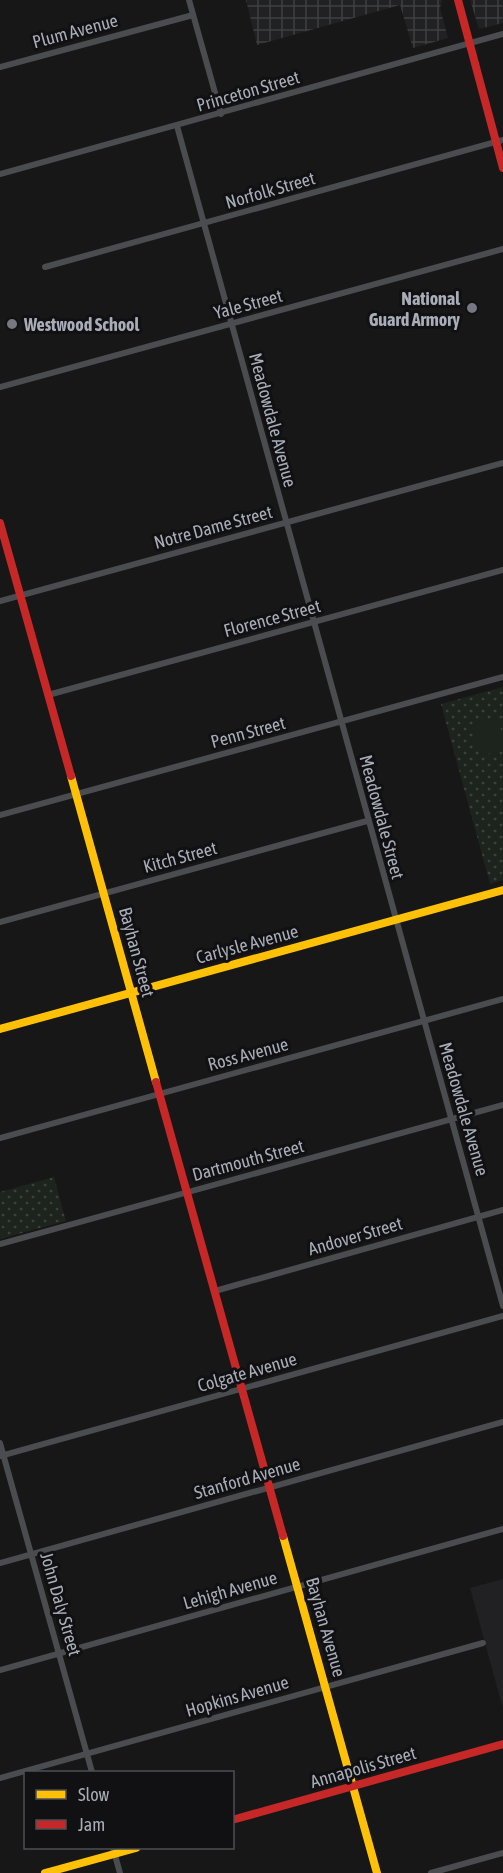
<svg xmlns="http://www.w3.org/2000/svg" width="503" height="1873" font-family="'Asap Condensed',sans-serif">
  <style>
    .built { fill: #212123 }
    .industrial { fill: url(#industrial-grid) }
    .grass { fill: url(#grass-dots) }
    .garden { fill: #1d241e }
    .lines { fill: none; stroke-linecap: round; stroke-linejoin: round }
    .street { stroke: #4b4c50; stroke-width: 6 }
    .slow { stroke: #ffc107; stroke-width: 8 }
    .jam { stroke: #c62828; stroke-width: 8 }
    .poi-dot { fill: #757880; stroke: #111113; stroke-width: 2 }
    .labels { text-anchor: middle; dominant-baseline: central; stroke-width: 6; stroke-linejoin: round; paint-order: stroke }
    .street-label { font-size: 18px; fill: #a8adb8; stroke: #111113 }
    .poi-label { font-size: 18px; font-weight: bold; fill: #a8adb8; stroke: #111113; text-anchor: end }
  </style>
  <defs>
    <pattern id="industrial-grid" width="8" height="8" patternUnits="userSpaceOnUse" patternTransform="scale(1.5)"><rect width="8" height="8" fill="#212123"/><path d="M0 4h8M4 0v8" fill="none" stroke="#3e3f41"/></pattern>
    <pattern id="grass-dots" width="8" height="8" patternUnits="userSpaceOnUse" patternTransform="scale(1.5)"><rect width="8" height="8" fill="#1d241e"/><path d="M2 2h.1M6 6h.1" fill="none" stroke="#3b413d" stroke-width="1.8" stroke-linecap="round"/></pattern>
  </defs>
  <rect width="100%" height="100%" fill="#171717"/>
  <!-- built -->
  <path class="built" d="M503,1579v130l-33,-121z"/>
  <!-- industrial -->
  <path class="industrial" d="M246,0h196l-2,8 8,30 -35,10 -13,-43 -143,40z
    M470,0h33v23l-24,6z"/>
  <!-- grass -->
  <path class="grass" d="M503,687v193l-13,4 -49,-180z
    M54,1177l12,44 -66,18v-47z"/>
  <!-- garden -->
  <path class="garden" d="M497,717l6,19v14l-23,6 -9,-31z"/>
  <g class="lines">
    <!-- street -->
    <path class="street" d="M189,0l32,114
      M0,67l193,-52
      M177,126l326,1180
      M0,174l503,-140
      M45,267l458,-127
      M0,387l503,-138
      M0,601l503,-138
      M48,695l455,-125
      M0,815l503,-138
      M0,922l367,-101
      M0,1138l503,-139
      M0,1244l503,-139
      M215,1291l288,-81
      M0,1443l92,329
      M0,1456l503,-140
      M0,1563l503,-141
      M0,1670l503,-141
      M0,1778l483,-135
      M113,1848l7,25
      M431,1873l72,-20"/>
    <!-- slow -->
    <path class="slow" d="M71,776l85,306
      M0,1029l503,-139
      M283,1536l94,337
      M45,1873l91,-25"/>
    <!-- jam -->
    <path class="jam" d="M458,0l45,168
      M0,523l71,253
      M156,1082l127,454
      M232,1820l271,-76"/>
  </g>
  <!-- markers -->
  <g class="poi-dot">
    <circle cx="472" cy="308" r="6"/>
    <circle cx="12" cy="324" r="6"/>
  </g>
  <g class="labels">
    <!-- street labels -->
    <g class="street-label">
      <text transform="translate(75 31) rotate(-15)">Plum Avenue</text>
      <text transform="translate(248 91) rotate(-16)">Princeton Street</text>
      <text transform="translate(270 190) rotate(-16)">Norfolk Street</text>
      <text transform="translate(248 304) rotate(-15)">Yale Street</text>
      <text transform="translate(273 420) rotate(75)">Meadowdale Avenue</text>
      <text transform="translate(213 527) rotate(-15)">Notre Dame Street</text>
      <text transform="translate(272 618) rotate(-15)">Florence Street</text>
      <text transform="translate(248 732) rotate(-15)">Penn Street</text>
      <text transform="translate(382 817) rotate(75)">Meadowdale Street</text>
      <text transform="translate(180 857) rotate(-15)">Kitch Street</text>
      <text transform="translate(247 944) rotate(-15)">Carlysle Avenue</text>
      <text transform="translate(137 952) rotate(75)">Bayhan Street</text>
      <text transform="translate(248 1054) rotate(-15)">Ross Avenue</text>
      <text transform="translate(464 1109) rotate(74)">Meadowdale Avenue</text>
      <text transform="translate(248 1160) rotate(-15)">Dartmouth Street</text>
      <text transform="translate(355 1236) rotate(-16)">Andover Street</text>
      <text transform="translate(247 1372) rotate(-16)">Colgate Avenue</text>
      <text transform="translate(247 1478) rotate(-16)">Stanford Avenue</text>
      <text transform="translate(230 1590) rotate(-16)">Lehigh Avenue</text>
      <text transform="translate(61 1604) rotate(74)">John Daly Street</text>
      <text transform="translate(326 1627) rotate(74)">Bayhan Avenue</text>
      <text transform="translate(237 1696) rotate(-16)">Hopkins Avenue</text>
      <text transform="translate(363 1767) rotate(-16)">Annapolis Street</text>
    </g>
    <!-- poi labels -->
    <g class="poi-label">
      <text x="460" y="298">National<tspan x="460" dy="21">Guard Armory</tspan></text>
      <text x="24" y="324" text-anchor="start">Westwood School</text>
    </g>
  </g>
  <!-- legend -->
  <rect x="24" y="1771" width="210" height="78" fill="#111113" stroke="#4d4f55" stroke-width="1.5"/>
  <rect x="36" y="1790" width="30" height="9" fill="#ffc107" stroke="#4d4f55" stroke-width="1.5"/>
  <text x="78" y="1801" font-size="18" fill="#a8adb8">Slow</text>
  <rect x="36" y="1820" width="30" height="9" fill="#c62828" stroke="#4d4f55" stroke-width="1.5"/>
  <text x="78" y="1831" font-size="18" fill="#a8adb8">Jam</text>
</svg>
